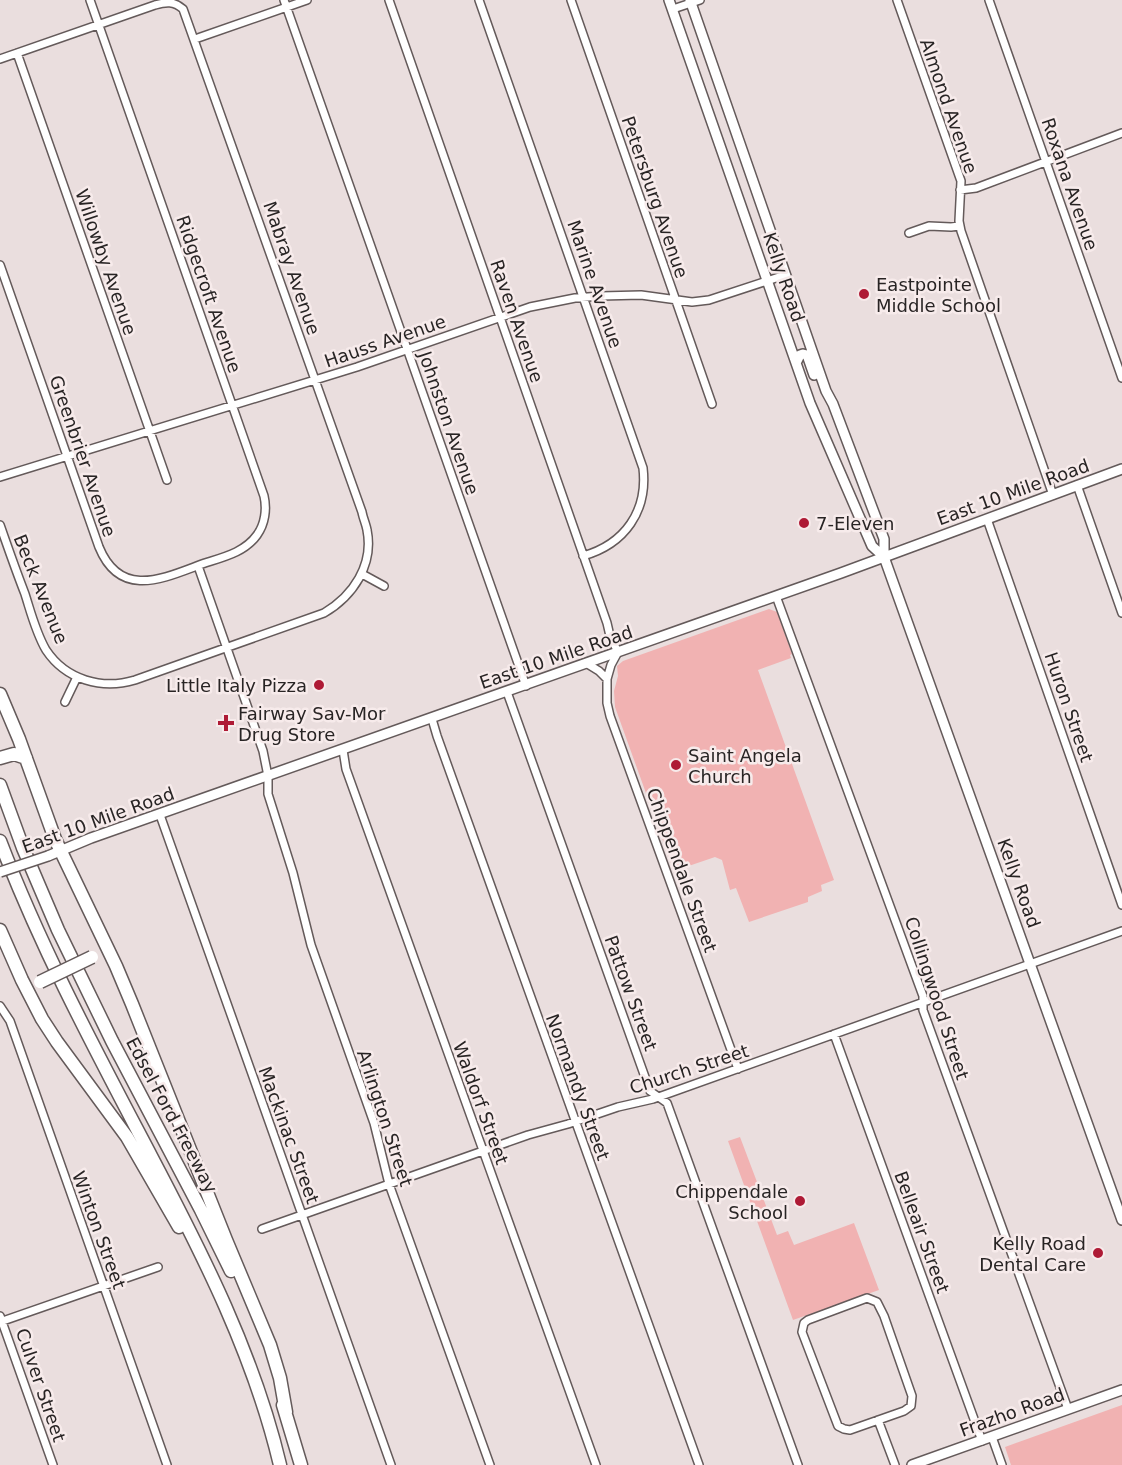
<svg xmlns="http://www.w3.org/2000/svg" width="1122" height="1465" font-family="'DejaVu Sans',sans-serif">
  <style>
    .green { fill: #f1b2b2 }
    .lines { fill: none; stroke-linecap: round; stroke-linejoin: round }
    .street-casing { stroke: #645a5a; stroke-width: 10 }
    .secondary-casing { stroke: #645a5a; stroke-width: 12 }
    .highway-casing { stroke: #645a5a; stroke-width: 15 }
    .street { stroke: #fff; stroke-width: 7 }
    .secondary { stroke: #fff; stroke-width: 9 }
    .highway { stroke: #fff; stroke-width: 12 }
    .secondary-bridge-casing { stroke: #645a5a; stroke-width: 12; stroke-linecap: butt }
    .highway-bridge-casing { stroke: #645a5a; stroke-width: 15; stroke-linecap: butt }
    .secondary-bridge { stroke: #fff; stroke-width: 9 }
    .highway-bridge { stroke: #fff; stroke-width: 12 }
    .poi-dot { fill: #ae1a35; stroke: #f7ebeb; stroke-width: 2 }
    .labels { text-anchor: middle; dominant-baseline: central; stroke-width: 5; stroke-linejoin: round; paint-order: stroke }
    .street-label { font-size: 18px; fill: #282424; stroke: #f7ebeb }
    .poi-label { font-size: 18px; fill: #282424; stroke: #f7ebeb; text-anchor: start }
  </style>
  <rect width="100%" height="100%" fill="#eadede"/>
  <!-- green -->
  <path class="green" d="M769,609l8,3 15,42 -2,1 1,3 -33,12 76,210 -13,5 1,6 -14,6v5l-59,20 -13,-34 -6,2 -8,-30 -7,-3 -41,14 -59,-164 -1,-16 4,-15 -1,-10 6,-5z
    M740,1137l37,98 11,-4 6,14 60,-22 25,67 -86,30 -65,-179z
    M1122,1405v60h-111l-6,-18z"/>
  <g class="lines">
    <!-- street casing -->
    <g class="street-casing">
      <path id="street" d="M284,0l242,686
        M389,0l218,623 3,13 8,16 -7,13 -4,14 -8,-8 -13,-8
        M479,0l164,468c5,43 -18,76 -60,88
        M571,0l141,404
        M897,0l64,181 -2,40 2,10 92,264
        M989,0l133,378
        M673,9l27,-9
        M195,39l112,-39
        M17,53l150,427
        M0,59l155,-54c11,-3 19,-4 28,4l179,503c1,6 4,12 5,18 7,35 -14,66 -43,83l-189,67c-33,10 -69,0 -89,-30 -10,-17 -15,-37 -21,-56 -9,-23 -17,-46 -25,-69
        M960,190l16,-2 146,-55
        M909,233l20,-7 22,1 8,-1
        M0,265l99,282c22,54 67,30 106,16 19,-6 40,-11 52,-28 8,-11 10,-26 7,-39l-174,-496
        M0,477l357,-110 173,-60 45,-9 26,-2 40,-1 51,7 17,-2 76,-25
        M1077,485l45,128
        M987,519l135,386
        M198,566l65,185 5,25v18l25,79 18,72 63,178 15,61 101,281
        M362,574l22,12
        M776,596l147,400v14l145,399
        M607,679v24l3,13 128,353
        M507,692l143,399 17,12 131,362
        M65,702l12,-25
        M432,719l5,17 262,729
        M343,750l3,19 250,696
        M160,815l231,650
        M0,1006l10,15 157,444
        M834,1034l148,407
        M262,1229l266,-94 40,-11 50,-17 35,-8 469,-168
        M867,1298l10,4 7,14 28,80 -1,10 -7,5 -54,19 -6,-1 -6,-3 -36,-94 2,-9 4,-3z
        M0,1316l53,149
        M0,1322l158,-55
        M878,1420l17,45
        M992,1437l10,28"/>
    </g>
    <!-- secondary casing -->
    <g class="secondary-casing">
      <path id="secondary" d="M669,0l141,403 62,143 12,11
        M690,0l136,391 7,13 51,135v18c80,221 160,442 238,663
        M796,363l4,-8 3,-1 4,1 7,20
        M48,856l43,-18 750,-265 281,-104
        M912,1465l210,-75"/>
    </g>
    <!-- highway casing -->
    <g class="highway-casing">
      <path id="highway" d="M0,694l19,45 36,100 61,127 16,38 94,236 44,105 10,33 6,34
        M0,758l14,-4 12,4
        M0,785l23,63 35,82 54,111 89,169 30,61
        M0,841c42,110 97,212 151,315 52,99 103,199 129,309
        M0,930l22,50 20,39 15,23 70,95 52,90
        M283,1405l18,60"/>
    </g>
    <!-- street -->
    <use href="#street" class="street"/>
    <!-- secondary -->
    <use href="#secondary" class="secondary"/>
    <!-- highway -->
    <use href="#highway" class="highway"/>
    <!-- secondary-bridge casing -->
    <g class="secondary-bridge-casing">
      <path id="secondary-bridge" d="M0,872l48,-16"/>
    </g>
    <!-- highway-bridge casing -->
    <g class="highway-bridge-casing">
      <path id="highway-bridge" d="M40,982l52,-25"/>
    </g>
    <!-- secondary-bridge -->
    <use href="#secondary-bridge" class="secondary-bridge"/>
    <!-- highway-bridge -->
    <use href="#highway-bridge" class="highway-bridge"/>
  </g>
  <!-- markers -->
  <g class="poi-dot">
    <circle cx="864" cy="294" r="6"/>
    <circle cx="804" cy="523" r="6"/>
    <circle cx="319" cy="685" r="6"/>
    <path d="M223 714h6v6h6v6h-6v6h-6v-6h-6v-6h6z"/>
    <circle cx="676" cy="765" r="6"/>
    <circle cx="800" cy="1201" r="6"/>
    <circle cx="1098" cy="1253" r="6"/>
  </g>
  <g class="labels">
    <!-- street labels -->
    <g class="street-label">
      <text transform="translate(949 106) rotate(71)">Almond Avenue</text>
      <text transform="translate(1070 184) rotate(71)">Roxana Avenue</text>
      <text transform="translate(655 197) rotate(71)">Petersburg Avenue</text>
      <text transform="translate(106 262) rotate(71)">Willowby Avenue</text>
      <text transform="translate(292 268) rotate(71)">Mabray Avenue</text>
      <text transform="translate(784 277) rotate(71)">Kelly Road</text>
      <text transform="translate(595 284) rotate(71)">Marine Avenue</text>
      <text transform="translate(209 294) rotate(71)">Ridgecroft Avenue</text>
      <text transform="translate(517 321) rotate(71)">Raven Avenue</text>
      <text transform="translate(385 341) rotate(-19)">Hauss Avenue</text>
      <text transform="translate(449 423) rotate(71)">Johnston Avenue</text>
      <text transform="translate(83 456) rotate(71)">Greenbrier Avenue</text>
      <text transform="translate(1013 492) rotate(-20)">East 10 Mile Road</text>
      <text transform="translate(41 589) rotate(68)">Beck Avenue</text>
      <text transform="translate(556 657) rotate(-19)">East 10 Mile Road</text>
      <text transform="translate(1069 707) rotate(71)">Huron Street</text>
      <text transform="translate(98 820) rotate(-20)">East 10 Mile Road</text>
      <text transform="translate(682 870) rotate(70)">Chippendale Street</text>
      <text transform="translate(1019 883) rotate(70)">Kelly Road</text>
      <text transform="translate(631 993) rotate(70)">Pattow Street</text>
      <text transform="translate(937 998) rotate(72)">Collingwood Street</text>
      <text transform="translate(689 1069) rotate(-18)">Church Street</text>
      <text transform="translate(578 1087) rotate(70)">Normandy Street</text>
      <text transform="translate(481 1103) rotate(70)">Waldorf Street</text>
      <text transform="translate(172 1115) rotate(62)">Edsel Ford Freeway</text>
      <text transform="translate(385 1118) rotate(72)">Arlington Street</text>
      <text transform="translate(289 1135) rotate(70)">Mackinac Street</text>
      <text transform="translate(99 1230) rotate(70)">Winton Street</text>
      <text transform="translate(922 1232) rotate(70)">Belleair Street</text>
      <text transform="translate(41 1385) rotate(71)">Culver Street</text>
      <text transform="translate(1012 1412) rotate(-20)">Frazho Road</text>
    </g>
    <!-- poi labels -->
    <g class="poi-label">
      <text x="876" y="284">Eastpointe<tspan x="876" dy="21">Middle School</tspan></text>
      <text x="816" y="523">7-Eleven</text>
      <text x="307" y="685" text-anchor="end">Little Italy Pizza</text>
      <text x="238" y="713">Fairway Sav-Mor<tspan x="238" dy="21">Drug Store</tspan></text>
      <text x="688" y="755">Saint Angela<tspan x="688" dy="21">Church</tspan></text>
      <text x="788" y="1191" text-anchor="end">Chippendale<tspan x="788" dy="21">School</tspan></text>
      <text x="1086" y="1243" text-anchor="end">Kelly Road<tspan x="1086" dy="21">Dental Care</tspan></text>
    </g>
  </g>
</svg>
